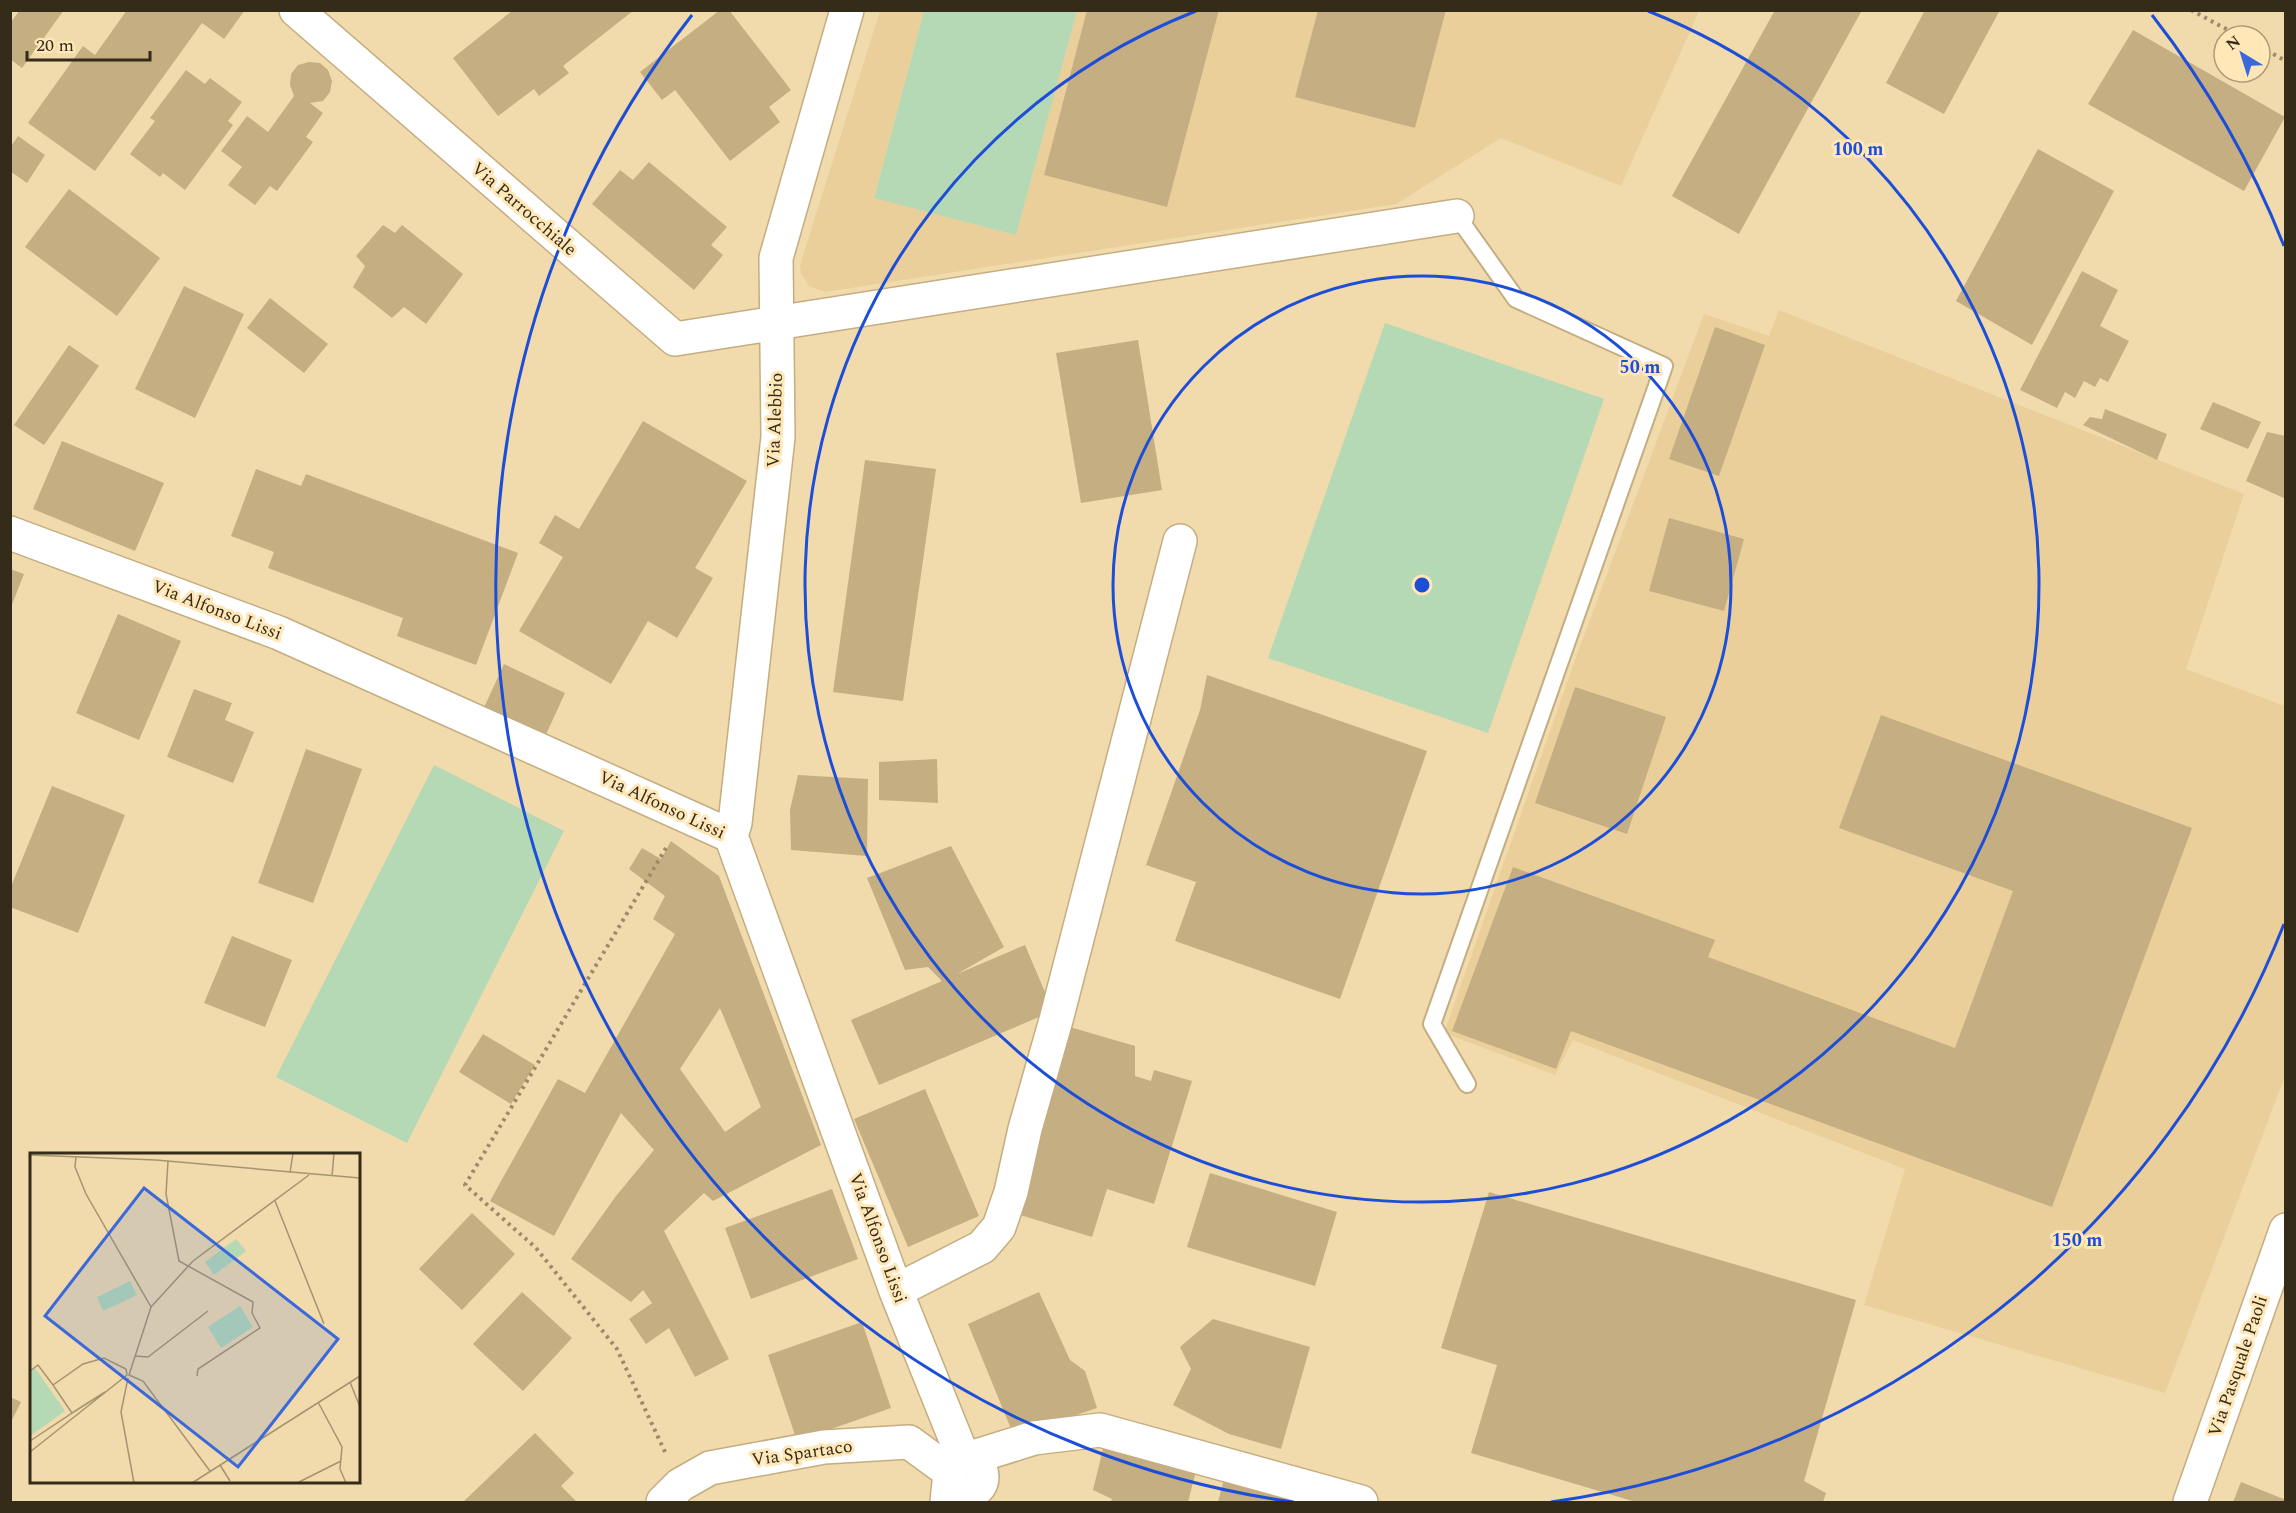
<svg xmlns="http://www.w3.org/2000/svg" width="2296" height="1513" font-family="Spectral,serif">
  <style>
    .built { fill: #eacf9a }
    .green { fill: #b5d9b4 }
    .building { fill: #c5ae81; fill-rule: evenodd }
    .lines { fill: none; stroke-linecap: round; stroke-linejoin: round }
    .lane-casing { stroke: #c4ad80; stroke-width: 20 }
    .street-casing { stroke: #c4ad80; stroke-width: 36 }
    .primary-casing { stroke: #c4ad80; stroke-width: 36 }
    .path { stroke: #9c8b6a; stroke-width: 4; stroke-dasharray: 3 4.5; stroke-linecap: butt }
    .lane { stroke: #fff; stroke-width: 16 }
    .street { stroke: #fff; stroke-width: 33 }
    .primary { stroke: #fff; stroke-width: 33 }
    .ring { fill: none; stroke: #1d4ed8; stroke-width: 3 }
    .labels { text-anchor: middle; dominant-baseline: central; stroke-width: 6; stroke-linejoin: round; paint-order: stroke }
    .street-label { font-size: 18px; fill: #342b19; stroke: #ffe7b8 }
    .inset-road { fill: none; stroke: #a59471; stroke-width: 1.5 }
    .view { fill: #3b69d9; fill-opacity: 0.15; stroke: #3b69d9; stroke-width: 3 }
    .inset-edge { fill: none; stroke: #342b19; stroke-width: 3 }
    .centre { fill: #1d4ed8; stroke: #ffe7b8; stroke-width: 3 }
    .ring-label { font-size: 18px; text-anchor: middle; font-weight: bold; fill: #1d4ed8; stroke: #ffe7b8; stroke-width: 6; stroke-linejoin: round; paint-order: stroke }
  </style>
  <rect width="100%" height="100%" fill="#f1daac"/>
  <!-- built -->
  <path class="built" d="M880,11h44l-50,186 142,38 61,-224h10l-43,164 123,32 52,-196h99l-23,86 120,31 31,-117h253l-78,175 -120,-48 -105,66 -571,88 -16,-6 -8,-13 -1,-8z
    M1779,310l465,184 -58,175 99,37v370l-120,317 -301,-88 41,-136 -332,-129 -18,35 -111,-42 131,-373 129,-346 65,22z"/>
  <!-- green -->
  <path class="green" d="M924,11h153l-61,224 -142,-37z
    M1385,323l219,76 -116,334 -220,-75z
    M434,765l130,66 -157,312 -131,-66z"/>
  <!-- building -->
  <path class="building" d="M20,10h44l-42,58 -12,-9v-36z
    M127,10h118l-21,29 -22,-16 -107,148 -67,-48 55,-77 12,9z
    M513,10h121l-71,56 6,7 -30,23 -5,-7 -36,27 -45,-58z
    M720,10h9l62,80 -22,17 11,15 -50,39 -55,-71 -13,10 -22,-28z
    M1087,10h132l-52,197 -123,-32z
    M1318,10h128l-31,118 -120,-31z
    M1775,10h87l-123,224 -67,-38z
    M1925,10h75l-56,104 -58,-31z
    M2133,30l152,87 -41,74 -156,-87z
    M309,62l11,1 8,7 4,11 -2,11 -7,9 -13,2 13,10 -17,24 7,5 -36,49 -7,-5 -15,19 -27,-20 14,-18 -21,-16 26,-35 21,16 26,-36 -4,-11 1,-11 7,-9z
    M186,70l19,14 5,-6 32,24 -14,19 5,4 -48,65 -22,-17 -3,4 -30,-23 25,-33 -5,-3z
    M18,136l27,19 -18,28 -17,-12v-23z
    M2038,149l76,42 -82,154 -76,-44z
    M649,162l78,65 -16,18 12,10 -29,35 -102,-86 28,-34 13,10z
    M69,189l91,69 -43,58 -92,-69z
    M383,225l12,8 7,-8 61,49 -37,50 -22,-17 -12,11 -39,-31 12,-21 -9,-10z
    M2082,271l36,19 -18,36 29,15 -21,41 -8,-4 -5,9 -11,-6 -9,17 -10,-6 -8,16 -37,-18z
    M184,286l60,28 -49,104 -60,-29z
    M270,298l58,46 -24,29 -57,-45z
    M1715,327l50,18 -46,131 -50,-17z
    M1138,340l24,150 -81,13 -25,-150z
    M69,345l30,21 -55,79 -30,-20z
    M2213,402l48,20 -13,27 -48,-20z
    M2105,409l62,25 -10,26 -74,-35 7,-8 12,2z
    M643,421l104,60 -52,87 18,10 -36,60 -29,-17 -37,63 -92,-53 44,-74 -24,-14 16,-28 24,14z
    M2267,432l19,4v63l-40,-18z
    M62,441l102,42 -29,68 -102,-42z
    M865,460l71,9 -33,232 -70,-9z
    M256,469l45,17 5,-12 212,79 -42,112 -79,-29 6,-18 -135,-50 6,-16 -43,-16z
    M1669,518l75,21 -20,72 -75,-20z
    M10,569l14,5 -13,33h-1z
    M118,614l63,27 -42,99 -63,-27z
    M504,664l61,29 -22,48 -61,-29z
    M1207,675l220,76 -87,248 -165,-58 21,-59 -50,-17 54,-155z
    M1575,687l91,30 -39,117 -92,-31z
    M194,689l38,14 -7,17 29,12 -21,51 -66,-26z
    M1881,715l311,113 -140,379 -481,-176 -15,38 -104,-38 61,-164 202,73 -7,17 247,91 58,-157 -174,-63z
    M306,749l56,20 -49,134 -55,-20z
    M937,759l1,44 -59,-3v-38z
    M798,775l70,4 -1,77 -76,-6 -1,-40z
    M52,786l73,29 -47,118 -68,-26v-18z
    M671,841l48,35 102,269 -108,56 -9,-8 -40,38 65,128 -34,18 -26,-49 -23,16 -17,-25 23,-16 -9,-13 -12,12 -60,-43 45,-63 38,-46 -33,-37 -67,123 -64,-35 68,-122 27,14 90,-159 -22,-15 12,-23 -36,-27 13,-21 19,11zM720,1008l41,99 -36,25 -45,-63z
    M951,846l53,101 -47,27 68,-29 28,66 -174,74 -28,-65 91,-39 -14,-14 -23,3 -38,-92z
    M232,936l60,24 -27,67 -61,-24z
    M1063,1025l72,21v30l16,5 3,-11 38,11 -38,123 -47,-15 -15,48 -75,-23 25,-79 -9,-6z
    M483,1034l52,31 -24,39 -52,-32z
    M925,1089l54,127 -71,31 -54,-128z
    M1210,1173l127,39 -22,74 -128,-39z
    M832,1189l26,70 -107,40 -26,-71z
    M1489,1192l367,108 -52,181 22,12 -3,9h-187l-165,-49 26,-88 -56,-17z
    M472,1213l43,41 -53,56 -43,-41z
    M522,1292l50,46 -49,53 -50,-47z
    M1039,1292l31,68 15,11 12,37 -83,28 -46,-112z
    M1213,1319l97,28 -29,102 -52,-15 -56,-29 18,-36 -11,-22z
    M862,1322l29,86 -94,33 -29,-86z
    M10,1397l11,5 -11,22z
    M535,1433l39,40 -13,13 16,16h-114z
    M1104,1445l92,26 -8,31h-77l1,-3 -19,-9z
    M1224,1479l80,23h-86z
    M2241,1482l45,18v2h-53z"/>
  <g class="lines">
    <!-- lane casing -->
    <g class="lane-casing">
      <path id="lane" d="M1457,216l59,83 148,67 -232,658 35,60"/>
    </g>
    <!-- street casing -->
    <g class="street-casing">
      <path id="street" d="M296,10l379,329 782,-123
        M10,533l269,100 452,203 165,455 68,169 70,-22 66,-8 261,72
        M731,836l4,-13 43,-386 -2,-179 71,-248
        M896,1291l86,-44 17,-20 12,-35 14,-63 31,-109 124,-479
        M950 1477a16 16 0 1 1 32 0a16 16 0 1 1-32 0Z
        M663,1502l17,-17 30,-17 114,-21 85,-5 41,30 -3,30"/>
    </g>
    <!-- primary casing -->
    <g class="primary-casing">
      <path id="primary" d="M2190,1502l96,-272"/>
    </g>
    <!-- path -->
    <path class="path" d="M2191,10l48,26
      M2260,47l26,14
      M665,1452l-48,-103 -81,-101 -71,-63 201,-337"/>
    <!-- lane -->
    <use href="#lane" class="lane"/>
    <!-- street -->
    <use href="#street" class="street"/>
    <!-- primary -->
    <use href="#primary" class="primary"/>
  </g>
  <!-- distance rings -->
  <g class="ring">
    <circle cx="1422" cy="585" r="309"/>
    <path d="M1648 11A617 617 0 1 1 1196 11"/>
    <path d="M2284 924A926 926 0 0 1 1551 1502M1293 1502A926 926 0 0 1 692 15M2152 15A926 926 0 0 1 2284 246"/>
  </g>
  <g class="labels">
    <!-- street labels -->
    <g class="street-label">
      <text transform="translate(524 209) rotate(41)">Via Parrocchiale</text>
      <text transform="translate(775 420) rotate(-88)">Via Alebbio</text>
      <text transform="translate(217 610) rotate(21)">Via Alfonso Lissi</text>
      <text transform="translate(662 805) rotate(25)">Via Alfonso Lissi</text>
      <text transform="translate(878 1238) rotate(70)">Via Alfonso Lissi</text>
      <text transform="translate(2238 1366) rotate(-71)">Via Pasquale Paoli</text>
      <text transform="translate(802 1453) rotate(-8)">Via Spartaco</text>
    </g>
  </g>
  <!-- overview -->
  <g transform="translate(30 1153)">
    <rect width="330" height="330" fill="#f1daac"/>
    <path d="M206,86l10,12 -32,24 -9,-13zM100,128l7,14 -34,16 -6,-14zM210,153l13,21 -32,21 -13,-21zM5,215l30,43 -35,25v-64z" fill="#b5d9b4"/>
    <path class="inset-road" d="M0,2l126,5 204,18M46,3l-1,11 11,27 65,113 -22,68 14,6 67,90M138,8l-2,33 13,67 74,41 -1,11 8,15 -62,41 -1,7M260,20l3,-20M302,23l2,-23M245,48l49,123M121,154l42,-46 116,-86M105,203l13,1 60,-46M0,218l8,-6 15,20 30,-21 21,-6 22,11 1,6 -97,77M98,225l-7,34 13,71M320,229l10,25M288,249l24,45 -2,22 6,14M42,260l33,-21M0,288l42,-28 -19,-28M190,312l10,16M162,330l168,-107M267,330l44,-22"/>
    <path class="view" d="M114,35l194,151 -100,128 -193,-151z"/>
    <rect width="330" height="330" class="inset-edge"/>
  </g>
  <circle cx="1422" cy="585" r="9" class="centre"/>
  <g class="ring-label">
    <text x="1858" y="155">100 m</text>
    <text x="1640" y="373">50 m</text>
    <text x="2077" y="1246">150 m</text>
  </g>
  <!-- border -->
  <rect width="2296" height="1513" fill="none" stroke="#342b19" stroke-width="24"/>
  <!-- north arrow -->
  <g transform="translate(2242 54) rotate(322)"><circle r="28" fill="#ffe7b8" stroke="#ae9c78" stroke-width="1.5"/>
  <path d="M0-4.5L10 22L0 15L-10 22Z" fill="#3b69d9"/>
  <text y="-9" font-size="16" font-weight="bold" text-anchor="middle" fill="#342b19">N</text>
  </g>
  <!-- scale -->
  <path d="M27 51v9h123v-9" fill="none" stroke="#342b19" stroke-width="3"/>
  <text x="36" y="51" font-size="18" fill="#342b19" stroke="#ffe7b8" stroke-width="4.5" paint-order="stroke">20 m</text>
</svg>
